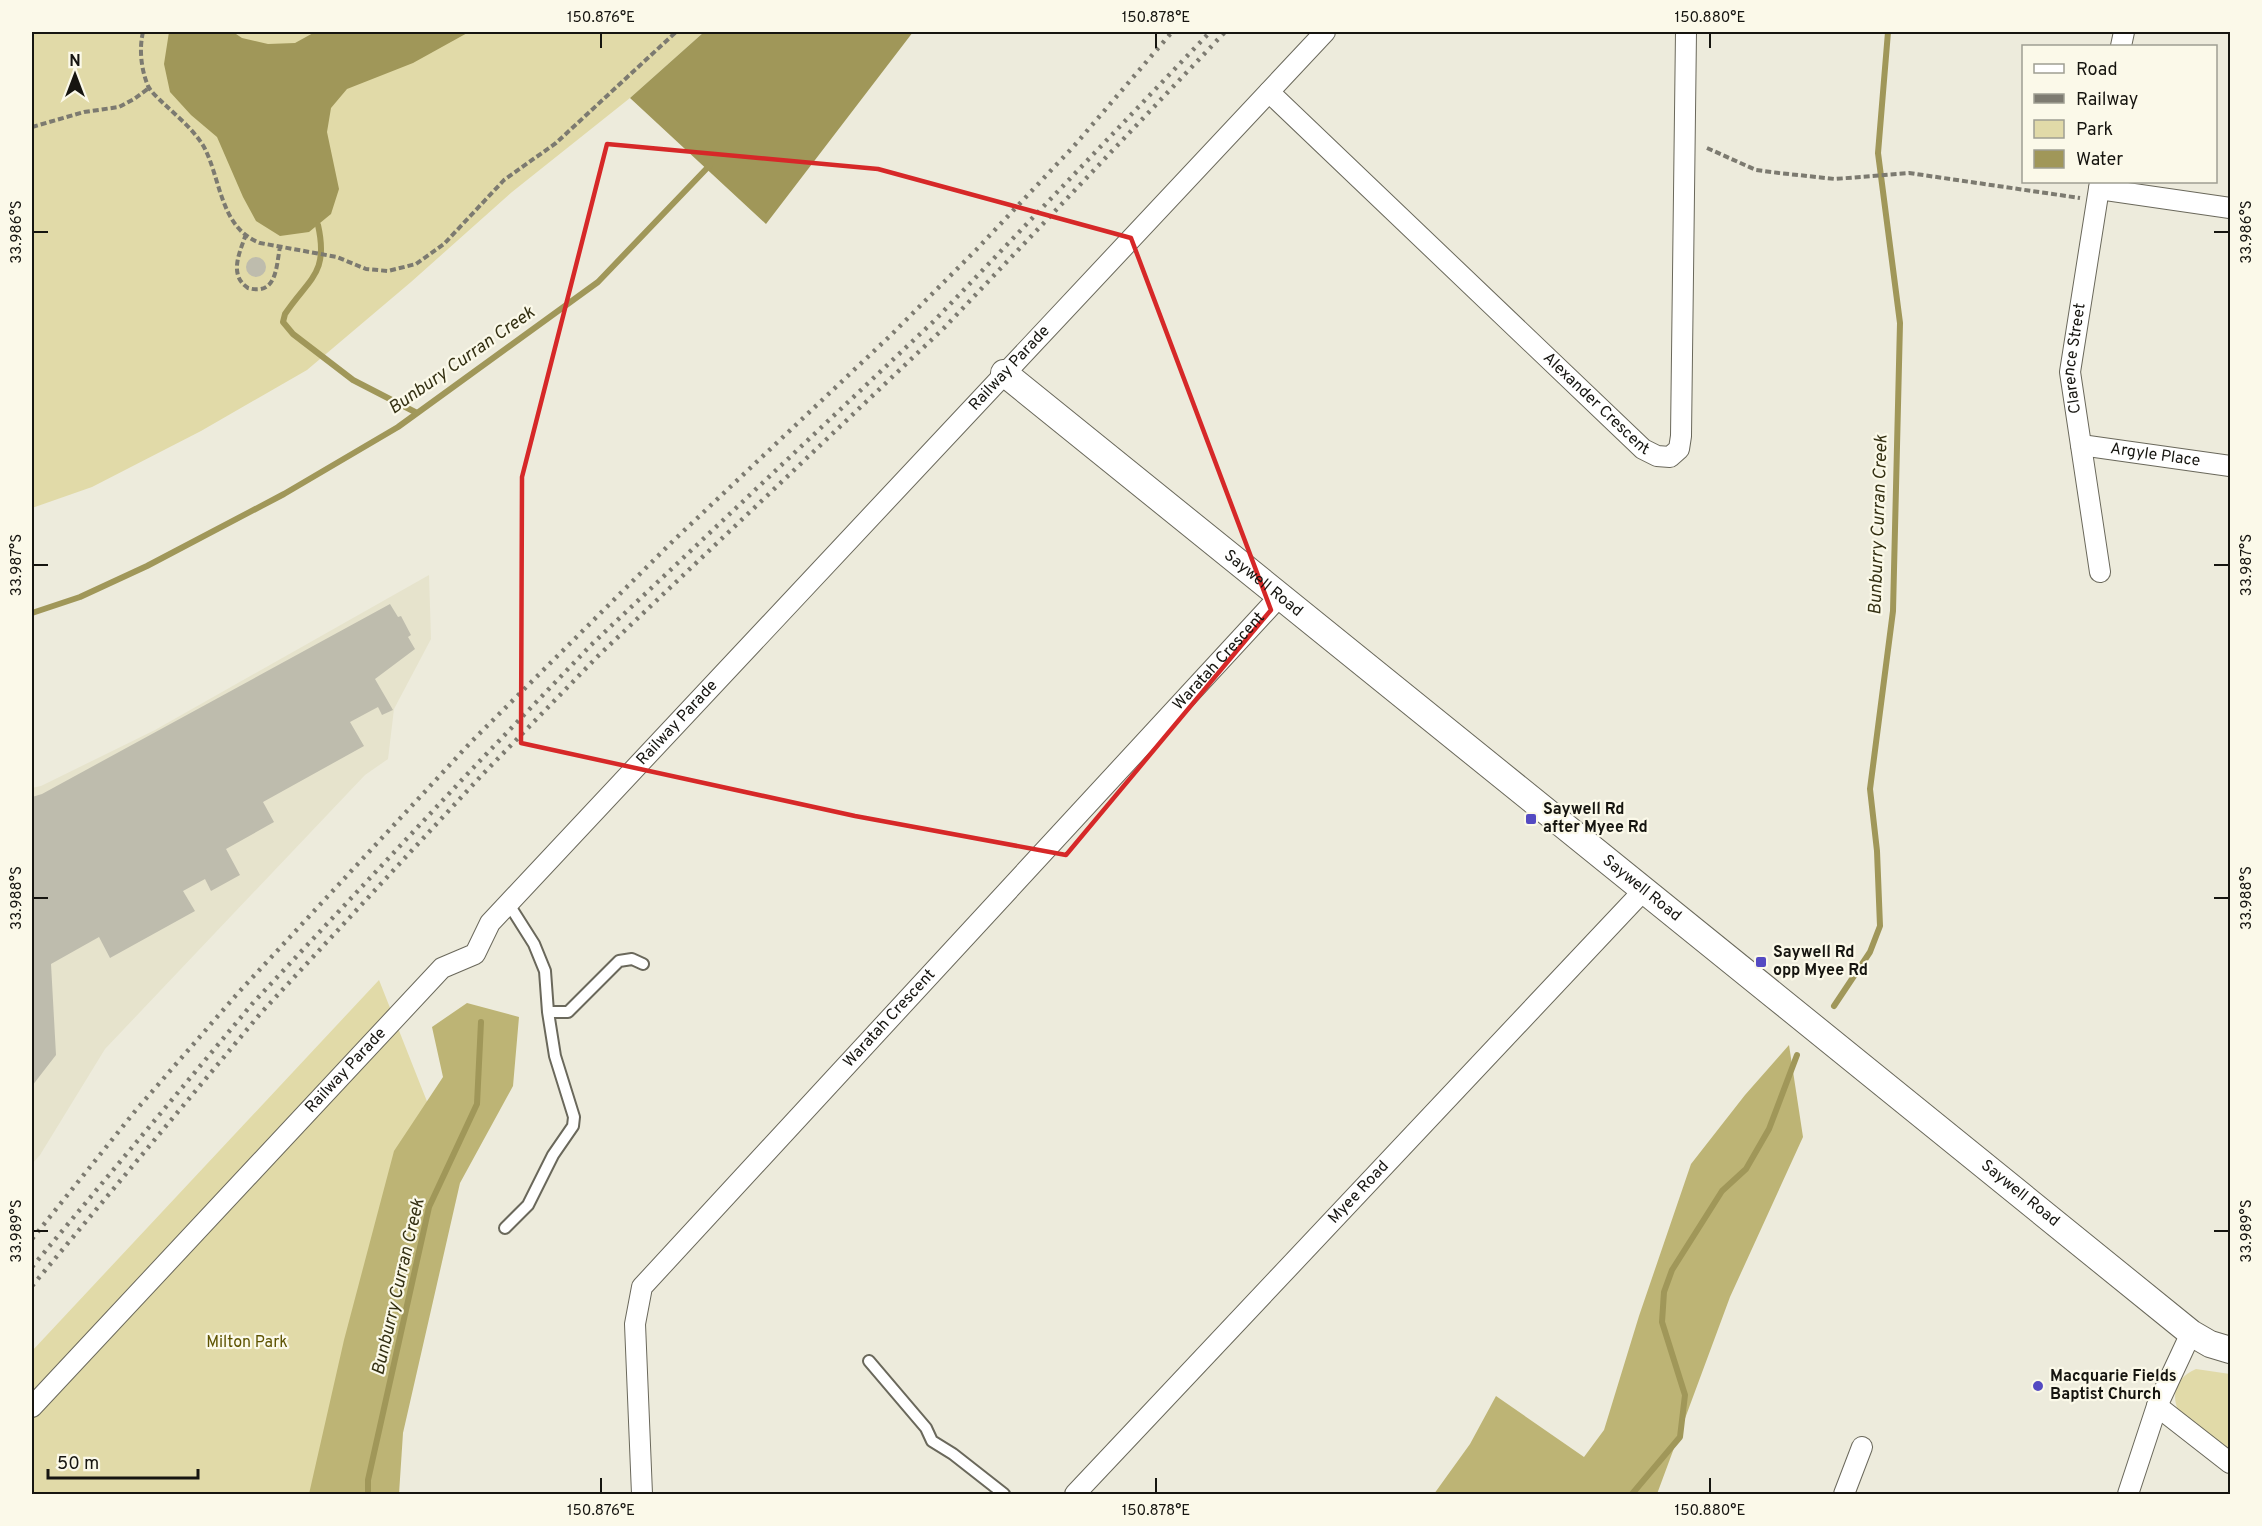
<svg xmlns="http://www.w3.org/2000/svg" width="2262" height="1526" font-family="Overpass,sans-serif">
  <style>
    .built { fill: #e6e3cc }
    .green { fill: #e1daa8 }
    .forest { fill: #bdb475 }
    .water { fill: #a09759 }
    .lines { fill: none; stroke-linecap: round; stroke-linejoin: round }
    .stream { stroke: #a09759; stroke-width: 6 }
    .building { fill: #bebcad }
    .service-casing { stroke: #6a685b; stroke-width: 14 }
    .minor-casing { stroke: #6a685b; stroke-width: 22 }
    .tertiary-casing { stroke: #6a685b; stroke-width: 28 }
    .path { stroke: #7c7a70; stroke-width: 4; stroke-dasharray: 6 3; stroke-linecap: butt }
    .service { stroke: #fff; stroke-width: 10 }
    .minor { stroke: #fff; stroke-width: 20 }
    .tertiary { stroke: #fff; stroke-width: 26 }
    .rail { stroke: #7d7b71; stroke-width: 4.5; stroke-dasharray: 3 6; stroke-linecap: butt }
    .marked { fill: none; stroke: #d62828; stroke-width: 4.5; stroke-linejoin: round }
    .ticks { fill: none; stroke: #161510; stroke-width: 2 }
    .poi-dot { fill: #544ac2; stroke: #fbf9e9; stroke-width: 2 }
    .labels { text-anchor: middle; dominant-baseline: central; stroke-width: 4.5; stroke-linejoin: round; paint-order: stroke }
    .street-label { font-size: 16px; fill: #161510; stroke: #fbf9e9 }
    .poi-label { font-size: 16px; font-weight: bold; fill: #161510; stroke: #fbf9e9; text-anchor: start }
    .park-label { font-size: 16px; fill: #5d5301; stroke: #fbf9e9 }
    .water-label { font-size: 18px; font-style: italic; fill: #343013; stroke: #fbf9e9 }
    .neatline { fill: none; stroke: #161510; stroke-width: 2 }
    .ticks-label { font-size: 15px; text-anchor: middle; fill: #161510 }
  </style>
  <rect width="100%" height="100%" fill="#edebdc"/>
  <!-- built -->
  <path class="built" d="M429,575l2,64 -37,70 -6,50 -23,16 -260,274 -65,106 -8,9v-376l9,-2 114,-56z"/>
  <!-- green -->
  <path class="green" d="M32,32h672l-74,66 -118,94 -101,90 -104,88 -106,61 -109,56 -60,21z
    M379,980l49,124 -49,390h-347v-143z
    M2196,1369l34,5v81l-52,-45c-8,-19 1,-34 18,-41z"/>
  <!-- forest -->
  <path class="forest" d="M467,1003l52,14 -6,69 -53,97 -57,250 -4,61h-90l35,-154 50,-189 49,-74 -11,-50z
    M1789,1045l14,92 -73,160 -73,197h-223l36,-50 26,-48 88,61 20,-27 35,-114 52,-152 54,-69z"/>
  <!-- water -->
  <path class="water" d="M169,32h64l9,6 26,6 27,-1 20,-11h154l-56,31 -66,26 -16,19 -4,24 12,57 -8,25 -22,18 -29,4 -24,-15 -13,-24 -26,-60 -26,-22 -21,-23 -6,-28z
    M704,32h209l-147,192 -136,-126z"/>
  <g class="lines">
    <!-- stream -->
    <path class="stream" d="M318,225c11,49 -9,53 -33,89l-2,8 10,12 60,46 64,33
      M32,613l48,-16 67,-31 137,-72 114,-67 200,-145 112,-117
      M1834,1006l36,-54 10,-26 -3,-75 -7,-62 23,-178 7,-288 -22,-170 10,-121
      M368,1494v-14l61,-273 48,-103 4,-82
      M1632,1494l48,-57 5,-42 -23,-73 2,-30 8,-22 50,-79 24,-22 23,-40 28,-74"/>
  </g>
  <!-- building -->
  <path class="building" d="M246 267a10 10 0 1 1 20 0a10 10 0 1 1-20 0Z
    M390,604l8,13 3,-1 10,19 -3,2 7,12 -40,30 18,31 -11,5 -4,-8 -28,15 14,24 -101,56 11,20 -48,27 14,26 -29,16 -6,-12 -22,12 12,20 -85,47 -11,-21 -48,27 5,91 -24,31v-289l10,-3z"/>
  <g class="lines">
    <!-- service casing -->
    <g class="service-casing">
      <path id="service" d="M548,1012h20l51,-51 13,-2 11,5
        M505,1228l23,-23 25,-50 20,-29 1,-9 -19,-61 -7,-44 -3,-41 -11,-27 -26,-41
        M869,1361l57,67 6,13 21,13 51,40"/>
    </g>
    <!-- minor casing -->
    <g class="minor-casing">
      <g id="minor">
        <path d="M2121,46l3,-14"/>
        <path id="s1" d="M1269,92l374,357 14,7 13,1 9,-8 2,-13 5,-404"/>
        <path d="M2099,189l131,19"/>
        <path id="s2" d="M2081,445l149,21"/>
        <path id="s3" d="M2100,572l-30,-200 30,-190"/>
        <path d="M2157,1406l73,57"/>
        <path id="s4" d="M32,1407l410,-439 33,-14 15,-31 835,-891"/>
        <path id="s5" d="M642,1494l-7,-170 7,-37 636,-689"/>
        <path id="s6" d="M1075,1494l569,-604"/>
        <path d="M1844,1494l18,-47"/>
        <path d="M2128,1494l29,-88 34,-73"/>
      </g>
    </g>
    <!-- tertiary casing -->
    <g class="tertiary-casing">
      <g id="tertiary">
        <path id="s7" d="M1004,373c393,322 793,638 1187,960l19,11 20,6"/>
      </g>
    </g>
    <!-- path -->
    <path class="path" d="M143,32c-4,17 -2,37 5,54 3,6 10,12 15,17 14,13 31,27 41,44 17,32 16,81 56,96l77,14 29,12 22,2 28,-7 28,-20 60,-64 52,-37 120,-111
      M32,127l52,-15 35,-5 15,-8 15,-11
      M1707,148l49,22 23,3 56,6 74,-6 171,25
      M246,234c-6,18 -18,41 2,54 29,8 28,-21 32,-41"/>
    <!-- service -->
    <use href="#service" class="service"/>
    <!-- minor -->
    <use href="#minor" class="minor"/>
    <!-- tertiary -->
    <use href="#tertiary" class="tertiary"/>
    <!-- rail -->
    <path class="rail" d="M32,1239l104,-129 102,-117 233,-251 202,-201 218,-206 85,-85 98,-104 98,-114
      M32,1267l220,-263 221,-236 118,-123 345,-326 274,-287
      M32,1286l228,-272 221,-238 117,-120 347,-329 280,-295"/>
  </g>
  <!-- marked area -->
  <path class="marked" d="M607,144l271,25 253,69 140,372 -205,245 -211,-39 -334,-73 1,-266z"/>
  <!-- ticks -->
  <path class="ticks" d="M601,33v15M1156,33v15M1710,33v15M33,232h15M2214,232h15M33,565h15M2214,565h15M33,898h15M2214,898h15M33,1231h15M2214,1231h15M601,1478v15M1156,1478v15M1710,1478v15"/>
  <!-- markers -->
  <g class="poi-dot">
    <rect x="1525" y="813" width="12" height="12" rx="3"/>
    <rect x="1755" y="956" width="12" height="12" rx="3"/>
    <circle cx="2038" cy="1386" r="6"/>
  </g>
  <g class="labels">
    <!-- street labels -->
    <g class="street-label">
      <text stroke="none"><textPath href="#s3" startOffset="216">Clarence Street</textPath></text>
      <text stroke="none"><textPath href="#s4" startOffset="1431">Railway Parade</textPath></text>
      <text stroke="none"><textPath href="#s1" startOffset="452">Alexander Crescent</textPath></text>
      <text stroke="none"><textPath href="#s2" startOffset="75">Argyle Place</textPath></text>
      <text stroke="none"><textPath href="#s7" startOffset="334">Saywell Road</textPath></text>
      <text stroke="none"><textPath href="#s5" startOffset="1059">Waratah Crescent</textPath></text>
      <text stroke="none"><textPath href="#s4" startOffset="945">Railway Parade</textPath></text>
      <text stroke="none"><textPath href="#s7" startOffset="820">Saywell Road</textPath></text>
      <text stroke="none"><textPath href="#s5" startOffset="573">Waratah Crescent</textPath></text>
      <text stroke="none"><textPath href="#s4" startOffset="460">Railway Parade</textPath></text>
      <text stroke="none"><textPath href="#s6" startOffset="414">Myee Road</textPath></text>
      <text stroke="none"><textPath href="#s7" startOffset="1306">Saywell Road</textPath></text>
    </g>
    <!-- poi labels -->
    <g class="poi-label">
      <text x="1543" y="810">Saywell Rd<tspan x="1543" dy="18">after Myee Rd</tspan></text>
      <text x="1773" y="953">Saywell Rd<tspan x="1773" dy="18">opp Myee Rd</tspan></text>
      <text x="2050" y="1377">Macquarie Fields<tspan x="2050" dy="18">Baptist Church</tspan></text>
    </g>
    <!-- park labels -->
    <g class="park-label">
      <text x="247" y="1343">Milton Park</text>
    </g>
    <!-- water labels -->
    <g class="water-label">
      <text transform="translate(462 361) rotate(-35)">Bunbury Curran Creek</text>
      <text transform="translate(1879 525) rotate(-88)">Bunburry Curran Creek</text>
      <text transform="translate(399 1287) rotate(-77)">Bunburry Curran Creek</text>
    </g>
  </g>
  <!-- border -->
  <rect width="2262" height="1526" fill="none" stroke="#fbf9e9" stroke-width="66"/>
  <!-- legend -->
  <rect x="2022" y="45" width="195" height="138" fill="#fbf9e9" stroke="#9f9e92" stroke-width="1.5"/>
  <rect x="2034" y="64" width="30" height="9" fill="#ffffff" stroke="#9f9e92" stroke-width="1.5"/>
  <text x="2076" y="75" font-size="18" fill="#161510">Road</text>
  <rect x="2034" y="94" width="30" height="9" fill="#7d7b71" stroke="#9f9e92" stroke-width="1.5"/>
  <text x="2076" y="105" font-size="18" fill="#161510">Railway</text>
  <rect x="2034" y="120" width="30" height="18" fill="#e1daa8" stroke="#9f9e92" stroke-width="1.5"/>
  <text x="2076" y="135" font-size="18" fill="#161510">Park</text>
  <rect x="2034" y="150" width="30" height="18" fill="#a09759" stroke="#9f9e92" stroke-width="1.5"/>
  <text x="2076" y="165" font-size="18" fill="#161510">Water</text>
  <!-- north arrow -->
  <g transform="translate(75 75)" stroke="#fbf9e9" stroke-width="4.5" paint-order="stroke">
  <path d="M0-4.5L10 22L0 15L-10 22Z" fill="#161510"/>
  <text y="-9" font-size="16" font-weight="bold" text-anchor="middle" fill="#161510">N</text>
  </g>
  <!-- scale -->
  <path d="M48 1469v9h150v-9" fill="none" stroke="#161510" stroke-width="3"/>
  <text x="57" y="1469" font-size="18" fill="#161510" stroke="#fbf9e9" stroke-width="4.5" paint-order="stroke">50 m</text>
  <rect x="33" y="33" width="2196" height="1460" class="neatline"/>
  <g class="ticks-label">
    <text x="601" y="22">150.876°E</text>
    <text x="1156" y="22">150.878°E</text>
    <text x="1710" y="22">150.880°E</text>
    <text transform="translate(16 232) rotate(-90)" y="5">33.986°S</text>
    <text transform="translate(2246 232) rotate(-90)" y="5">33.986°S</text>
    <text transform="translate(16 565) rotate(-90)" y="5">33.987°S</text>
    <text transform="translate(2246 565) rotate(-90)" y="5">33.987°S</text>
    <text transform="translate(16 898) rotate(-90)" y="5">33.988°S</text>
    <text transform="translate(2246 898) rotate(-90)" y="5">33.988°S</text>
    <text transform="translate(16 1231) rotate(-90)" y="5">33.989°S</text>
    <text transform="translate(2246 1231) rotate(-90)" y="5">33.989°S</text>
    <text x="601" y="1515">150.876°E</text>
    <text x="1156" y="1515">150.878°E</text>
    <text x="1710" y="1515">150.880°E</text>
  </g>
</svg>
